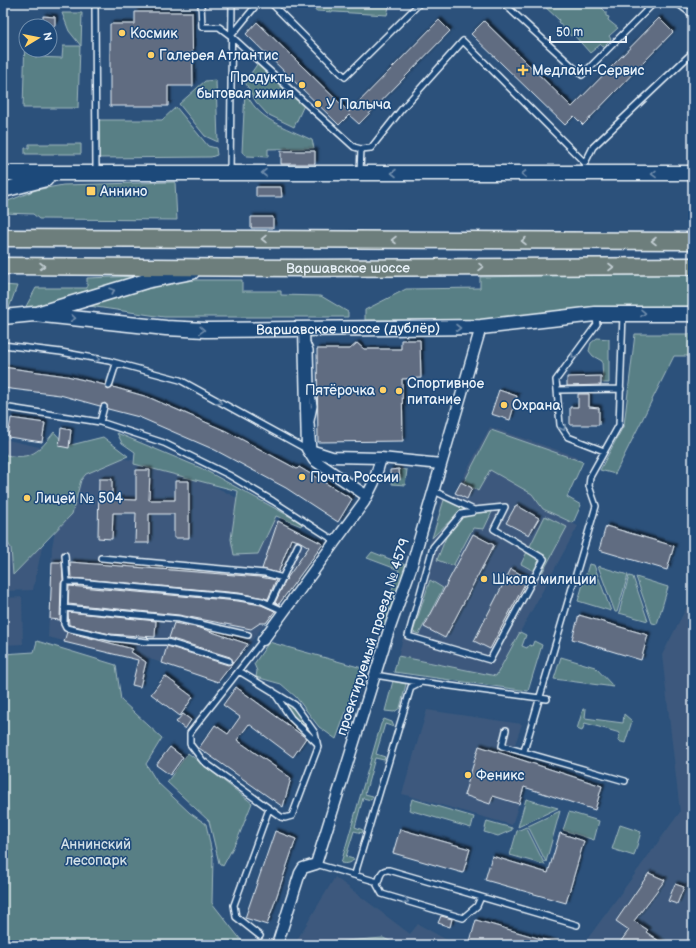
<svg xmlns="http://www.w3.org/2000/svg" width="696" height="948" font-family="'Balsamiq Sans',sans-serif">
  <style>
    .built { fill: #3c597d }
    .green { fill: #597f85; stroke: #a0b8be }
    .building { fill: #616c81; stroke: #e8f1f8; filter: url(#shadow) }
    .lines { fill: none; stroke-linecap: round; stroke-linejoin: round }
    .lane-casing { stroke: #e8f1f8; stroke-width: 8 }
    .street-casing { stroke: #e8f1f8; stroke-width: 13 }
    .secondary-casing { stroke: #e8f1f8; stroke-width: 17 }
    .primary-casing { stroke: #e8f1f8; stroke-width: 19 }
    .lane { stroke: #1f4a7a; stroke-width: 5 }
    .street { stroke: #1f4a7a; stroke-width: 10 }
    .secondary { stroke: #1f4a7a; stroke-width: 14 }
    .primary { stroke: #6d7e7c; stroke-width: 16 }
    .oneway { stroke: #6f8dac }
    .oneway2 { stroke: #c3ced3 }
    .poi-dot { fill: #ffd166; stroke: #1f4a7a; stroke-width: 1.5 }
    .labels { text-anchor: middle; dominant-baseline: central; stroke-width: 3; stroke-linejoin: round; paint-order: stroke }
    .poi-label { font-size: 14px; fill: #e8f1f8; stroke: #1f4a7a; text-anchor: start }
    .street-label { font-size: 14px; fill: #e8f1f8; stroke: #1f4a7a }
    .park-label { font-size: 14px; fill: #d3e0e7; stroke: #1f4a7a }
  </style>
  <defs>
    <filter id="shadow"><feDropShadow dx="2.5" dy="-2.5" stdDeviation="1" flood-color="#0009"/></filter>
  </defs>
  <rect width="100%" height="100%" fill="#2c517b"/>
  <filter id="ink" filterUnits="userSpaceOnUse"><feTurbulence type="fractalNoise" baseFrequency=".025" numOctaves="2"/><feDisplacementMap in="SourceGraphic" scale="8" xChannelSelector="R" yChannelSelector="G"/><feConvolveMatrix kernelMatrix="1 2 1 2 8 2 1 2 1" color-interpolation-filters="sRGB"/></filter>
  <g filter="url(#ink)">
    <!-- built -->
    <path class="built" d="M490,427l88,30 -27,56 27,13 -82,150 -98,-20 44,-157 8,3z
      M3,439l59,13 -29,138 -30,1z
      M69,452l53,6 66,14 135,72 -57,79 -48,59 -71,-24 -7,29 -8,-2 6,-25 -90,-23 4,-90z
      M693,595v350h-110l97,-133 -18,-157z
      M22,597l1,47 -20,1v-47z
      M427,710l95,14 -11,32 21,7 -20,62 -110,-31z
      M335,877l75,57 8,-10 38,21h-162z"/>
    <!-- green -->
    <path class="green" d="M304,3h86l-3,12 -70,-4z
      M541,3h56l9,9v4l3,1 -1,3 10,8 -9,8 2,3 -8,8 -2,-3 -11,9 -17,-19 -2,2 -13,-14 1,-2z
      M62,13h20l-1,33 -12,-15z
      M25,36l1,14h8l1,7 27,1 1,-12h17l-2,62h-55z
      M258,63l46,42 -10,22 -27,-13 -11,-12 -11,-20z
      M216,80l2,62 -13,-6 -26,-32 26,-23z
      M245,90c11,30 40,37 67,50l2,8 -46,1v8l-21,-1 -5,-4z
      M176,107l32,39 8,2 1,7 -6,2 -113,1v-38h64z
      M29,144h52v10h-56v-6h4z
      M175,182l2,38 -138,-1 -6,-5 -30,-1v-10l33,-13 27,-5z
      M693,273v33l-103,1 -111,13h-114v-10l41,-21 74,-1v-11z
      M139,276l-106,34h-9l12,-22h51v-10z
      M191,280h51v11h39v4l40,1 27,16v5h-184l-75,-11 69,-21z
      M3,285l14,1 -8,22h-6z
      M635,334h58v22h-19l-59,118 -15,-4 24,-45z
      M597,338l12,1v44h-6l-1,-22 -9,-5 -4,-5 2,-8z
      M491,430l92,32 -16,35 14,8 -8,18 -30,-14 -11,-15 -42,-24 -12,21 -14,-9z
      M54,432l13,14 36,-9 25,19 -42,18 -5,6 -9,34 -59,61 -2,-27 -8,-12v-87l3,6c25,5 33,-3 48,-23z
      M117,433l84,35 101,55 -1,3 -25,-10 -18,38 -24,1 -3,-16 7,-48 -104,-27 1,-12 -13,-9z
      M399,469l8,1 -2,15 -13,-1v-4h8z
      M444,500l20,9 -7,6 22,-7 13,4 -8,17 -11,-1 -20,38 -16,-6 17,-43 -22,21z
      M545,516l22,11 -26,48 -20,-11z
      M372,552l36,14 -22,63 -7,-3 20,-56 -32,-12z
      M589,564l5,1 17,46 -33,-10z
      M598,566l30,9 -11,37h-2z
      M629,576l4,1 15,44 -29,-8z
      M636,577l32,10 -11,37 -5,-1z
      M430,580l13,8 -24,46 -6,-2z
      M520,632l6,3 -4,11 5,2 2,-3 3,1 2,-5 8,4 -14,46 -134,-19 4,-16 98,20z
      M37,641l79,24 5,35 41,38 -16,26 11,18 33,31 16,11 7,34 -1,45 33,42h-242v-291l31,-2z
      M269,642l93,26 -26,71 -17,-12 -23,-30 -15,-13 -25,-7 1,-6 -3,-7z
      M561,657l34,10 19,20 -60,-8z
      M393,681l13,3 -6,24 -6,4 -9,-1z
      M288,703l20,22v6l-24,-25z
      M583,709h3l-1,9 38,5 1,-9 8,7 -7,22 -7,-2 2,-8 -35,-10 -3,8 -5,-2z
      M384,719l8,3 2,5 -9,-3 -9,30 9,3 -1,3 -9,-2 -10,36 8,2 -2,4 -8,-2 -8,29 8,3 -1,3 -8,-2 -8,26 8,2c-3,5 -8,5 -13,4l40,-139z
      M188,753l64,50 -14,35 -15,28 -4,-3 -10,-42 -42,-39z
      M412,799l62,18 -3,11 -62,-18z
      M526,799l32,9 -40,19z
      M560,811l-14,51 -18,-36z
      M569,812l30,9 -5,19 -31,-10z
      M487,821l25,7v2l-14,6 -14,-4z
      M620,825l21,7 -7,24 -22,-7z
      M526,827l19,38 -35,-10 7,-24z
      M383,938l16,7h-74l7,-3z"/>
    <!-- building -->
    <path class="building" d="M135,12h57l1,74h-25v20h-58v-82h25z
      M43,16l12,1v9h-12z
      M659,18l14,14 -90,93 -9,-9 -9,9 -94,-91 13,-13 88,86z
      M439,20l11,11 -91,93 -10,-9 -10,10 -93,-91 11,-12 92,90z
      M281,151h34v13h-34z
      M256,187h25l1,10h-26z
      M251,217h22v11h-22z
      M401,340h19l1,38 -19,1 1,62 -85,1 -1,-93h33l7,-6 7,6h37z
      M3,367l64,9 38,9 3,5 5,-3 35,10 78,34 71,38 2,-2 53,32 -14,23 -52,-34 -71,-38 -76,-33 -31,-8 -3,-6 -5,3 -40,-11 -57,-7z
      M601,376v9l-34,1v-9z
      M499,390l18,6 -7,24 -19,-6z
      M578,394h11v13l10,1v17h-29v-18h8z
      M11,418l34,5 -3,19 -34,-5z
      M61,428l10,2 -2,18 -10,-2z
      M399,469l1,11h-10v-10z
      M136,470h14l-1,30h26v-19h14v57h-15v-24h-25v29h-14l1,-30h-23l-1,26 -14,-1 1,-59h13v20l24,1z
      M461,482l11,6 -5,11 -12,-6z
      M516,505l23,13 -10,17 -23,-12z
      M278,521l45,23 -44,60 -4,-1 10,-22 24,-34 -10,-6 -8,-2 -13,34 -16,-4z
      M606,526l68,20 -7,24 -68,-20z
      M473,534l21,11 -49,93 -21,-11z
      M52,562h10l1,18 -2,3 -1,37 -10,-1z
      M70,562l190,15 16,3 -8,19 -29,-6 -168,-15z
      M511,569l17,9 -38,71 -16,-8z
      M69,586l169,15 23,4 14,6 -9,12h-6l-9,6 -72,-14 -111,-11z
      M68,612l88,9 -1,16 -45,-3 -41,-9z
      M579,615l69,20 -7,25 -69,-21z
      M174,623l26,5 48,16 -30,38 -56,-19 5,-17 61,19 5,-2 -3,-6 -61,-19z
      M67,632l66,17 -2,3 15,10 -6,25 -8,-2 6,-25 -74,-18z
      M165,676l28,21 -13,19 -29,-22z
      M236,687l70,51 -13,19 -44,-33 -12,16 54,38 -8,29 -84,-59 16,-23 13,9 12,-17 -17,-12z
      M183,714l8,6 -6,9 -9,-7z
      M479,746l123,40 -7,24 -71,-23 -5,17 -26,-8 -3,8 -26,-9z
      M170,747l13,10 -13,18 -14,-10z
      M400,829l70,20 -7,24 -70,-20z
      M275,831l21,8 -29,86 -22,-7z
      M560,833l24,8 -18,62 -81,-23 7,-24 56,17z
      M649,873l16,7 -31,41 14,9 -2,2 19,13h-47l11,-15 -13,-9z
      M675,884l9,3 -7,17 -9,-3z
      M441,916l11,3 -2,8 -12,-4z
      M476,920l79,23v2h-86z"/>
    <g class="lines">
      <!-- lane casing -->
      <g class="lane-casing">
        <path id="lane" d="M95,3l1,169
          M201,3l1,24h17l12,9 123,111 7,2
          M271,3l74,74 75,-74
          M503,3l79,72 72,-72
          M677,3l16,12
          M231,36l27,-33
          M360,171l1,-22 10,-1 30,-38 62,-69 122,122 8,-16 100,-95
          M230,172l2,-169
          M595,315l2,9 -41,56 1,10 64,-1
          M307,343l3,7 1,37 3,19 -4,20
          M3,345l58,7 48,9 71,19 126,69
          M109,386l7,-22
          M557,390l3,35 8,12 36,14
          M3,407l97,15 64,21 65,32 44,26 62,40
          M100,422l4,-15
          M311,423l2,28
          M434,491l40,19 31,-3 -11,22 50,30 -54,101 -82,-24 25,-89 28,-33 12,-2 1,-2
          M65,555l2,27
          M101,558l164,15 18,5
          M270,604l28,-59
          M64,608l115,11 69,16
          M229,661l-62,-19h-19l-37,-4 -45,-10 -2,-4 1,-41 2,-1h11l161,15 23,4 22,10
          M239,671l56,34 20,28 3,14 -26,69 -7,2 -4,-1 -78,-56 -13,-17v-11l73,-93
          M375,675l43,7
          M273,691l18,27 26,25
          M506,730l-4,16 123,35
          M524,751l72,-245 -7,-20 1,-9 29,-52 4,-111
          M316,864l62,18
          M355,874l56,-187 10,-5 126,17
          M481,897l-4,9 -14,12 -81,-24 -5,-9c3,-7 3,-16 12,-15l188,55
          M260,936l-24,-19 -2,-12 35,-96"/>
      </g>
      <!-- street casing -->
      <g class="street-casing">
        <path id="street" d="M304,329l3,120 7,11 53,36
          M307,449l25,8 49,1
          M263,640l101,-138 10,-20 7,-24 60,6
          M277,945l23,-72 3,-5 13,-4 72,-231 23,-65 70,-241"/>
      </g>
      <!-- secondary casing -->
      <g class="secondary-casing">
        <g id="secondary">
          <path d="M3,173h690"/>
          <path d="M3,190l43,-11"/>
          <path d="M40,313l106,-32 46,-9"/>
          <path id="s1" d="M3,317l31,-3 132,14 39,2 276,-3 114,-13h98"/>
        </g>
      </g>
      <!-- primary casing -->
      <g class="primary-casing">
        <g id="primary">
          <path d="M3,238l690,3"/>
          <path id="s2" d="M3,266l298,2 392,-2"/>
        </g>
      </g>
      <!-- lane -->
      <use href="#lane" class="lane"/>
      <!-- street -->
      <use href="#street" class="street"/>
      <!-- secondary -->
      <use href="#secondary" class="secondary"/>
      <!-- primary -->
      <use href="#primary" class="primary"/>
    </g>
    <!-- one-way arrows -->
    <defs><path id="oneway-chevron" d="M-2-3.5L2.5 0L-2 3.5" fill="none" stroke-width="1.6" stroke-linecap="round" stroke-linejoin="round"/></defs>
    <g class="oneway">
      <use href="#oneway-chevron" transform="translate(264 173) rotate(-180)"/>
      <use href="#oneway-chevron" transform="translate(394 173) rotate(-180)"/>
      <use href="#oneway-chevron" transform="translate(524 174) rotate(-180)"/>
      <use href="#oneway-chevron" transform="translate(654 174) rotate(179)"/>
      <use href="#oneway-chevron" transform="translate(112 291) rotate(-17)"/>
      <use href="#oneway-chevron" transform="translate(643 313) rotate(1)"/>
      <use href="#oneway-chevron" transform="translate(73 318) rotate(6)"/>
      <use href="#oneway-chevron" transform="translate(458 328)"/>
      <use href="#oneway-chevron" transform="translate(202 330) rotate(2)"/>
      <use href="#oneway-chevron" transform="translate(574 356) rotate(127)"/>
      <use href="#oneway-chevron" transform="translate(97 359) rotate(11)"/>
      <use href="#oneway-chevron" transform="translate(219 402) rotate(29)"/>
      <use href="#oneway-chevron" transform="translate(563 428) rotate(63)"/>
      <use href="#oneway-chevron" transform="translate(406 901) rotate(16)"/>
    </g>
    <g class="oneway2">
      <use href="#oneway-chevron" transform="translate(264 239) rotate(-180)"/>
      <use href="#oneway-chevron" transform="translate(394 240) rotate(-180)"/>
      <use href="#oneway-chevron" transform="translate(524 241) rotate(-180)"/>
      <use href="#oneway-chevron" transform="translate(654 241) rotate(-180)"/>
      <use href="#oneway-chevron" transform="translate(42 266)"/>
      <use href="#oneway-chevron" transform="translate(481 267)"/>
      <use href="#oneway-chevron" transform="translate(611 267)"/>
    </g>
  </g>
  <!-- markers -->
  <g class="poi-dot">
    <circle cx="122" cy="33" r="4"/>
    <circle cx="151" cy="55" r="4"/>
    <path d="M521 64h4v4h4v4h-4v4h-4v-4h-4v-4h4z"/>
    <circle cx="302" cy="85" r="4"/>
    <circle cx="318" cy="104" r="4"/>
    <rect x="86" y="186" width="10" height="10" rx="2"/>
    <circle cx="383" cy="390" r="4"/>
    <circle cx="399" cy="391" r="4"/>
    <circle cx="504" cy="405" r="4"/>
    <circle cx="302" cy="477" r="4"/>
    <circle cx="27" cy="498" r="4"/>
    <circle cx="484" cy="579" r="4"/>
    <circle cx="468" cy="775" r="4"/>
  </g>
  <g class="labels">
    <!-- poi labels -->
    <g class="poi-label">
      <text x="130" y="33">Космик</text>
      <text x="159" y="55">Галерея Атлантис</text>
      <text x="532" y="70">Медлайн-Сервис</text>
      <text x="294" y="77" text-anchor="end">Продукты<tspan x="294" dy="16">бытовая химия</tspan></text>
      <text x="326" y="104">У Палыча</text>
      <text x="100" y="191">Аннино</text>
      <text x="407" y="383">Спортивное<tspan x="407" dy="16">питание</tspan></text>
      <text x="375" y="390" text-anchor="end">Пятёрочка</text>
      <text x="512" y="405">Охрана</text>
      <text x="310" y="477">Почта России</text>
      <text x="35" y="498">Лицей № 504</text>
      <text x="492" y="579">Школа милиции</text>
      <text x="476" y="775">Феникс</text>
    </g>
    <!-- street labels -->
    <g class="street-label">
      <text stroke="none"><textPath href="#s2" startOffset="345">Варшавское шоссе</textPath></text>
      <text stroke="none"><textPath href="#s1" startOffset="346">Варшавское шоссе (дублёр)</textPath></text>
      <text transform="translate(373 637) rotate(-72)">проектируемый проезд № 4579</text>
    </g>
    <!-- park labels -->
    <g class="park-label">
      <text x="96" y="844">Аннинский<tspan x="96" dy="16">лесопарк</tspan></text>
    </g>
  </g>
  <!-- margin -->
  <rect width="696" height="948" fill="none" stroke="#1f4a7a" stroke-width="16"/>
  <rect x="8" y="8" width="680" height="932" fill="none" stroke="#e8f1f8" stroke-width="1.5" filter="url(#ink)"/>
  <!-- north arrow -->
  <g transform="translate(38 38) rotate(80)"><circle r="19" fill="#1f4a7a" stroke="#6f8dac"/>
  <path d="M0-3L7 15L0 10L-7 15Z" fill="#ffd166"/>
  <text y="-6" font-size="11" font-weight="bold" text-anchor="middle" fill="#e8f1f8">N</text>
  </g>
  <!-- scale -->
  <path d="M550 36v6h76v-6" fill="none" stroke="#e8f1f8" stroke-width="2"/>
  <text x="556" y="36" font-size="12" fill="#e8f1f8" stroke="#1f4a7a" stroke-width="3" paint-order="stroke">50 m</text>
</svg>
